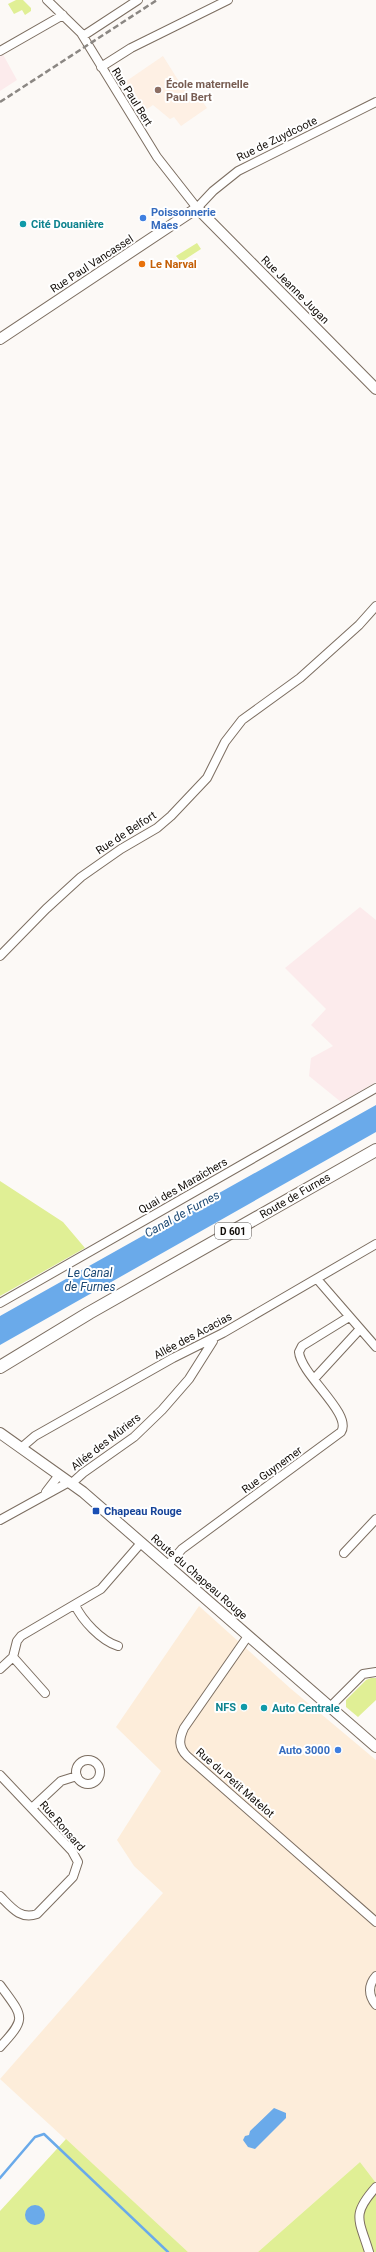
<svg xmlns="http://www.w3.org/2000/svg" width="376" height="2252" font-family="Roboto,sans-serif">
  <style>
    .commercial { fill: #fcebec }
    .industrial { fill: #fdedda }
    .built { fill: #fef0e4 }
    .green { fill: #e0ef95 }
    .water { fill: #6aaaea }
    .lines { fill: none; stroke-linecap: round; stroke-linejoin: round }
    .stream { stroke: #6aaaea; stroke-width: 2.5 }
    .minor-casing { stroke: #7c6e61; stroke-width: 10 }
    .tertiary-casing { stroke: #7c6e61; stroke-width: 12 }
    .primary-casing { stroke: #7c6e61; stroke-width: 14 }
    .minor { stroke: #fff; stroke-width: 8 }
    .tertiary { stroke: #fff; stroke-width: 10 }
    .primary { stroke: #fff; stroke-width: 12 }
    .rail { stroke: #8b8783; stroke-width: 2.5; stroke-dasharray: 6 3; stroke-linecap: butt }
    .education-dot { fill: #8d6e63; stroke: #fff; stroke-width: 1.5 }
    .shop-dot { fill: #3f7fe0; stroke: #fff; stroke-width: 1.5 }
    .culture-dot { fill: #0f9aa8; stroke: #fff; stroke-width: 1.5 }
    .food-dot { fill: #e8710a; stroke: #fff; stroke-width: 1.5 }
    .transit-dot { fill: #1a4fb4; stroke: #fff; stroke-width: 1.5 }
    .labels { text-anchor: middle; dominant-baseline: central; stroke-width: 4; stroke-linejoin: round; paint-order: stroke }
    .shield { fill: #fff; stroke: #585551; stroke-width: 1 }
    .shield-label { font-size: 10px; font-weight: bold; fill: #110c07 }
    .education-label { font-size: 11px; font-weight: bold; fill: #785e54; stroke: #fff; text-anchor: start }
    .street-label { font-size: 11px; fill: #110c07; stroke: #fff }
    .shop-label { font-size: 11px; font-weight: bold; fill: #366cbe; stroke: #fff; text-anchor: start }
    .culture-label { font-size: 11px; font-weight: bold; fill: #0d838f; stroke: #fff; text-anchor: start }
    .food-label { font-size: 11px; font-weight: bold; fill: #c56008; stroke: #fff; text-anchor: start }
    .transit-label { font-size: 11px; font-weight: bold; fill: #164399; stroke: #fff; text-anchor: start }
    .water-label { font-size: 12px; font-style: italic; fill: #1c4974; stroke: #fff }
  </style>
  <rect width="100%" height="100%" fill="#fcf9f6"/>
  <!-- commercial -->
  <path class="commercial" d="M0,49l17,31 -17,11z
    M360,907l16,13v162l-35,20 -32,-26 2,-18 22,-12 -22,-21 15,-16 -41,-41z"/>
  <!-- industrial -->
  <path class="industrial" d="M199,1606l91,82 86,72v423l-16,-21 -102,90h-70l-188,-173 163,-186 -29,-27 -17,-26 44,-69 -45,-44z"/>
  <!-- built -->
  <path class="built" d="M163,56l27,43 8,-4 9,13 -26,18 -7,-9 -4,2 -17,-14 -9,6 -19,-29z"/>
  <!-- green -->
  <path class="green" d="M16,0h7l8,8v3l-6,4 -3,-5 -8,4 -6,-10z
    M197,243l4,6 -20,13 -5,-6z
    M0,1181l63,41 22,26 -85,48z
    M371,1678h5v22l-18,17 -12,-10v-7l20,-20z
    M66,2139l122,113h-188v-41z
    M360,2162l16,21v69h-118z"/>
  <!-- water -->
  <path class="water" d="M376,1105v27l-376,213v-29z
    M274,2108l12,5v5l-31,31 -7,-2 -5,-7 2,-4 4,-1 1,-4z
    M25 2215a10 10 0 1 1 20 0a10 10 0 1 1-20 0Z"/>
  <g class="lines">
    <!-- stream -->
    <path class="stream" d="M0,2178l35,-41 9,-3 124,118"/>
    <!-- minor casing -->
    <g class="minor-casing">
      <path id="minor" d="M47,0l34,33 76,124 40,51 16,-17 25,-20 138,-69
        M83,36l55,-36
        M0,51l63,-36
        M101,67l30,-19 97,-48
        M0,956l46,-47 35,-32 40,-28 36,-21 14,-12 36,-38 18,-36 17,-22 58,-42 59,-53 17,-19
        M317,1279l59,68
        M0,1303l376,-215
        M314,1379l46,-50
        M21,1448l14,-12 138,-78 50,-25 153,-89
        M72,1483l11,-10 51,-36 28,-27 27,-31 24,-38
        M46,1492l13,-17
        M0,1520l69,-38
        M344,1553l32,-34
        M168,1565l14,-16 159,-117c12,-18 -40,-57 -42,-80l3,-6 47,-29
        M75,1605c7,15 26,36 43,41
        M248,1636l-64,92c-5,11 -6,19 3,28l189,166
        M13,1657l32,36
        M0,1669l13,-12 4,-16 4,-5 80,-47 40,-46
        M330,1707l33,-33 13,-2
        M76 1772a12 12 0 1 1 24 0a12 12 0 1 1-24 0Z
        M0,1775l72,76 6,11 -5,15 -36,37c-17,6 -26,-7 -37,-18
        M32,1808l29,-27 16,-5
        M376,1976c-8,9 -8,19 0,29
        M0,1985c23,32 28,32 0,62
        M369,2252c-10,-33 -18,-37 7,-65"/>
    </g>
    <!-- tertiary casing -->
    <g class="tertiary-casing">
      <path id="tertiary" d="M0,339l197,-131 179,181
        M0,1433l83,59 293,255"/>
    </g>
    <!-- primary casing -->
    <g class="primary-casing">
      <path id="primary" d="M0,1367l89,-54 287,-163"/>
    </g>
    <!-- minor -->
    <use href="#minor" class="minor"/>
    <!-- tertiary -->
    <use href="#tertiary" class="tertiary"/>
    <!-- primary -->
    <use href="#primary" class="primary"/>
    <!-- rail -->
    <path class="rail" d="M0,102l157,-102"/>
  </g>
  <!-- markers -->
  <circle class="education-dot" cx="158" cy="90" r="4"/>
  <g class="shop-dot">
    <circle cx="143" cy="218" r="4"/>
    <circle cx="338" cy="1750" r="4"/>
  </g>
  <g class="culture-dot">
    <circle cx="23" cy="224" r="4"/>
    <circle cx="244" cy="1707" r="4"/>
    <circle cx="264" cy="1708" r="4"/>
  </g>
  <circle class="food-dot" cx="142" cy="264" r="4"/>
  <rect class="transit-dot" x="92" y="1507" width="8" height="8" rx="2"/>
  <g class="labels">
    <!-- shield labels -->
    <rect class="shield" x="215" y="1223" width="36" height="16" rx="3"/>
    <g class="shield-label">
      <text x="233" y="1231">D 601</text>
    </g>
    <!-- education labels -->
    <g class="education-label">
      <text x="166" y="84">École maternelle<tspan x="166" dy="13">Paul Bert</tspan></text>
    </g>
    <!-- street labels -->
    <g class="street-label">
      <text transform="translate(132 97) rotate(58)">Rue Paul Bert</text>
      <text transform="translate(277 139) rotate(-26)">Rue de Zuydcoote</text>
      <text transform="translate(92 264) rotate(-33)">Rue Paul Vancassel</text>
      <text transform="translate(295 290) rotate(45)">Rue Jeanne Jugan</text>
      <text transform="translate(126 833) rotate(-33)">Rue de Belfort</text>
      <text transform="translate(183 1186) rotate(-30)">Quai des Maraîchers</text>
      <text transform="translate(295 1196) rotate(-30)">Route de Furnes</text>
      <text transform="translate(193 1336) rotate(-28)">Allée des Acacias</text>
      <text transform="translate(106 1442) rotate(-38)">Allée des Mûriers</text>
      <text transform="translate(272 1470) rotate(-36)">Rue Guynemer</text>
      <text transform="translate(199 1577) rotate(41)">Route du Chapeau Rouge</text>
      <text transform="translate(235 1783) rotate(41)">Rue du Petit Matelot</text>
      <text transform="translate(62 1826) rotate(49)">Rue Ronsard</text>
    </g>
    <!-- shop labels -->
    <g class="shop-label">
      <text x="151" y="212">Poissonnerie<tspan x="151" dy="13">Maes</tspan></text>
      <text x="330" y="1750" text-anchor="end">Auto 3000</text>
    </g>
    <!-- culture labels -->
    <g class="culture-label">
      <text x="31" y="224">Cité Douanière</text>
      <text x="236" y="1707" text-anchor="end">NFS</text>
      <text x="272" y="1708">Auto Centrale</text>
    </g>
    <!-- food labels -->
    <g class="food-label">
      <text x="150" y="264">Le Narval</text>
    </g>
    <!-- transit labels -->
    <g class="transit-label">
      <text x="104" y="1511">Chapeau Rouge</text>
    </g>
    <!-- water labels -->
    <g class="water-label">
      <text transform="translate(182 1214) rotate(-29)">Canal de Furnes</text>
      <text x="90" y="1273">Le Canal<tspan x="90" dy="14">de Furnes</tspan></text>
    </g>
  </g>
</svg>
